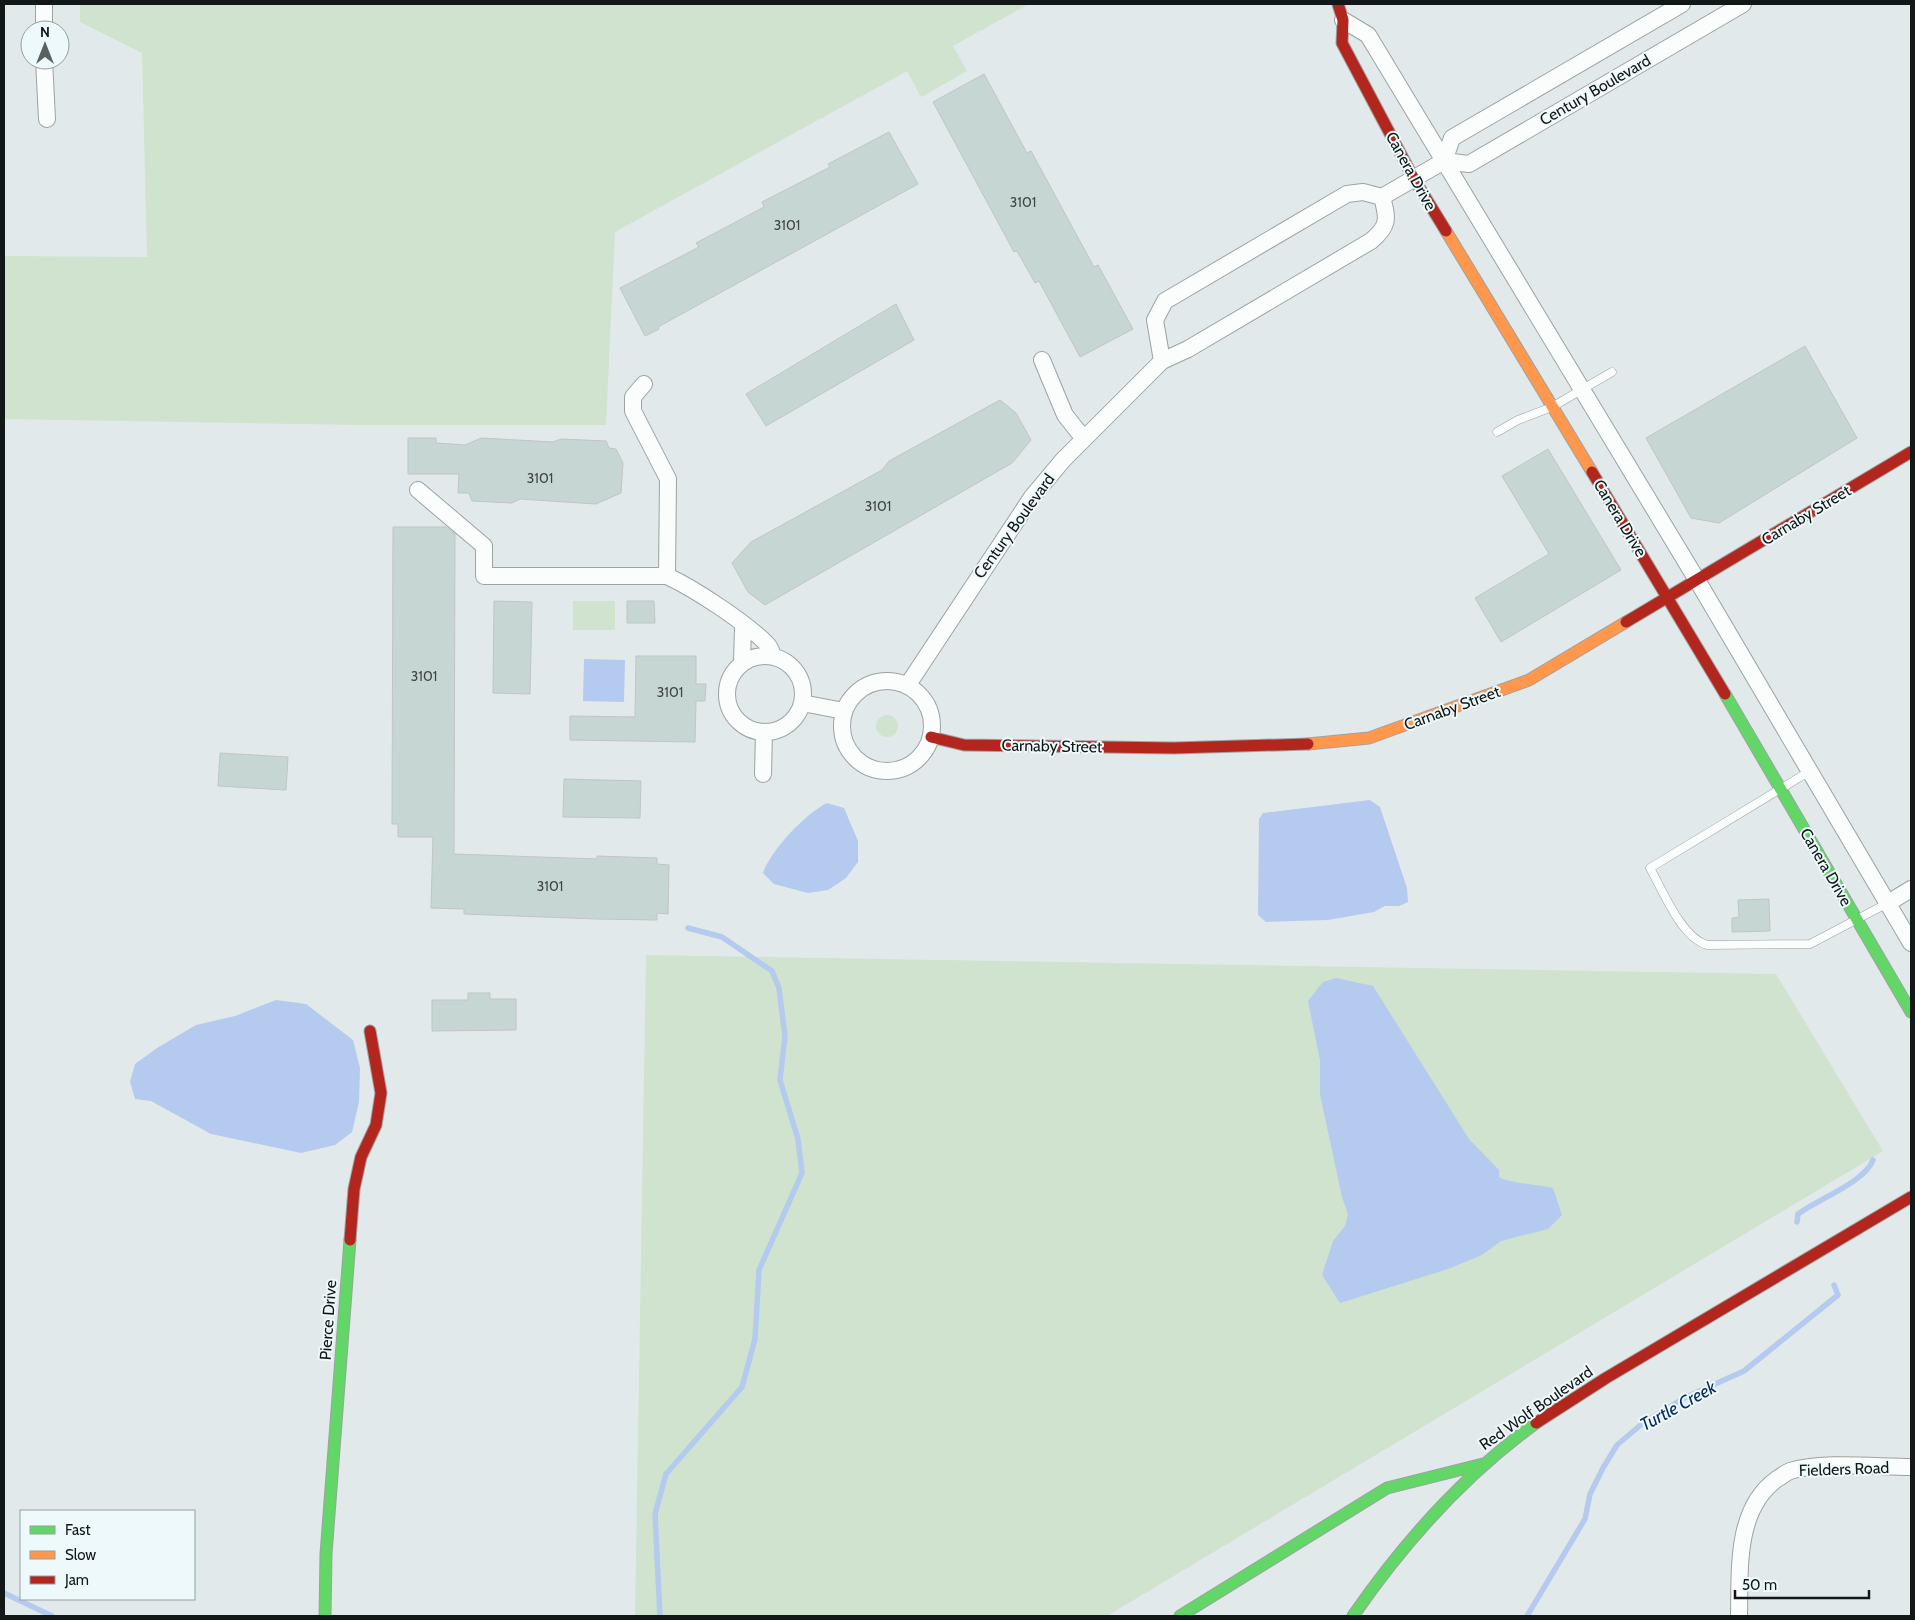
<svg xmlns="http://www.w3.org/2000/svg" width="1915" height="1620" font-family="Cabin,sans-serif">
  <style>
    .green { fill: #cfe3cf }
    .water { fill: #b4caee }
    .lines { fill: none; stroke-linecap: round; stroke-linejoin: round }
    .stream { stroke: #b4caee; stroke-width: 5.5 }
    .building { fill: #c6d7d3; stroke: #c0c5c5 }
    .lane-casing { stroke: #9da2a2; stroke-width: 9 }
    .street-casing { stroke: #9da2a2; stroke-width: 18 }
    .fast-casing { stroke: #9da2a2; stroke-width: 13 }
    .slow-casing { stroke: #9da2a2; stroke-width: 13 }
    .jam-casing { stroke: #9da2a2; stroke-width: 13 }
    .lane { stroke: #fbfcfc; stroke-width: 8 }
    .street { stroke: #fbfcfc; stroke-width: 16 }
    .fast { stroke: #63d668; stroke-width: 11 }
    .slow { stroke: #ff974d; stroke-width: 11 }
    .jam { stroke: #b3261e; stroke-width: 11 }
    .labels { text-anchor: middle; dominant-baseline: central; stroke-width: 4; stroke-linejoin: round; paint-order: stroke }
    .number-label { font-size: 14px; fill: #3f4746 }
    .street-label { font-size: 16px; fill: #121717; stroke: #edf9fa }
    .water-label { font-size: 18px; font-style: italic; fill: #0c2b65; stroke: #edf9fa }
  </style>
  <rect width="100%" height="100%" fill="#e2e9ea"/>
  <!-- green -->
  <path class="green" d="M80,4h949l-76,42 14,25 -44,25 -2,1 -14,-26 -292,161 -9,193h-250l-352,-6v-163l143,1 -5,-204 -62,-31z
    M573,601h42v29h-42z
    M876 726a11 11 0 1 1 22 0a11 11 0 1 1-22 0Z
    M646,955l1130,19 107,177 -776,465h-472z"/>
  <!-- water -->
  <path class="water" d="M584,659l41,1 -1,42 -41,-1z
    M1370,800l10,7 27,81 1,14 -9,4h-14l-11,6 -46,8 -62,2 -8,-7 1,-96 4,-6z
    M827,803l17,5 14,33v21l-12,16 -18,12 -20,3 -34,-9 -11,-11c8,-23 42,-59 64,-70z
    M1336,978l37,8 96,153 30,31v7c8,6 42,8 54,11l9,27 -14,14 -47,12 -19,14 -34,14 -108,34 -18,-28 11,-34 12,-15 3,-12 -6,-17 -22,-103v-34l-12,-59 15,-19z
    M276,1000l30,4 47,36 7,28 -1,34 -7,30 -17,13 -34,8 -90,-19 -60,-33 -16,-2 -5,-17 5,-18 22,-16 39,-23 39,-9z"/>
  <g class="lines">
    <!-- stream -->
    <path class="stream" d="M1797,1222l1,-8c20,-15 67,-32 75,-54
      M4,1593l48,23
      M660,1616l-5,-102 11,-40 76,-87 13,-48 4,-69 43,-97 -4,-34 -18,-59 5,-44 -6,-48 -7,-17 -50,-34 -34,-9
      M1527,1616l58,-97 5,-25 13,-26 14,-23 26,-22 41,-25 60,-27 94,-76 -4,-10"/>
  </g>
  <!-- building -->
  <path class="building" d="M984,74l43,79 4,-2 63,116 4,-2 35,64 -53,28 -41,-76 -4,2 -18,-32 -3,1 -81,-150z
    M889,132l29,52 -260,143 1,2 -14,7 -25,-48 79,-41 -3,-4 68,-36 -2,-5 68,-35 -2,-3z
    M896,304l18,36 -148,86 -20,-32z
    M1805,346l52,92 -138,85 -28,-5 -45,-80z
    M1000,400l16,13 15,27 -19,23 -247,142 -17,-13 -16,-29 19,-21 131,-72 7,-9z
    M408,438h28v5l29,2 16,-7 72,4 8,-3 45,2 3,7 7,1 7,14 -2,30 -25,11 -76,-5 -8,4 -40,-2 -3,-8h-11l1,-19h-51z
    M1548,449l73,121 -120,72 -26,-44 74,-44 -47,-78z
    M393,527h53l9,7 -1,320 143,5v-3l60,2v6l12,1 -1,49 -11,-1v7l-61,-1 -132,-5v-5l-33,-1 2,-71h-35v-13h-6z
    M494,601l38,1 -2,92 -37,-1z
    M627,601h27l1,22h-28z
    M636,656h60v28h10l-1,17h-9l-1,41 -125,-2v-24l65,1z
    M220,753l68,4 -2,33 -68,-4z
    M564,779l77,2 -1,37 -77,-1z
    M1769,899l1,32 -38,1v-14l7,-1 -1,-17z
    M468,993h22v6h26v31l-84,1v-31h36z"/>
  <g class="lines">
    <!-- lane casing -->
    <g class="lane-casing">
      <path id="lane" d="M1497,432l21,-12 34,-13 60,-35
        M1810,771l-160,97c13,23 31,69 57,77l103,-1 78,-41"/>
    </g>
    <!-- street casing -->
    <g class="street-casing">
      <path id="street" d="M44,4v26
        M1343,20l25,15 329,545 214,363
        M44,60l3,59
        M1444,161l8,-23 230,-134
        M1042,360l23,55 19,24
        M1162,361l-7,-41 10,-19 182,-107 16,-2 19,5 62,-36 25,3 274,-160
        M644,384l-11,13v14l35,68 -1,97
        M418,490l66,56v30h183c28,13 78,46 100,68 3,3 5,9 7,13
        M727 694a38 38 0 1 1 76 0a38 38 0 1 1-76 0Z
        M742,664l1,-38
        M842 726a45 45 0 1 1 90 0a45 45 0 1 1-90 0Z
        M907,686l125,-189 31,-37 99,-99 26,-12 183,-108c18,-15 17,-22 11,-44
        M802,703l42,8
        M763,774l1,-42
        M1888,903l23,-14
        M1739,1616c1,-46 -4,-107 38,-137 4,-2 8,-6 13,-8 32,-10 86,-4 121,-4"/>
    </g>
    <!-- fast casing -->
    <g class="fast-casing">
      <path id="fast" d="M1725,694l186,318
        M325,1616l1,-62 24,-314
        M1180,1616l207,-128 96,-24
        M1353,1616c51,-74 110,-140 183,-193"/>
    </g>
    <!-- slow casing -->
    <g class="slow-casing">
      <path id="slow" d="M1446,231l146,241
        M1308,744l61,-6 160,-58 97,-58"/>
    </g>
    <!-- jam casing -->
    <g class="jam-casing">
      <path id="jam" d="M1338,4l5,16 -1,23 72,136 32,52
        M1592,472l133,222
        M1626,622l285,-170
        M931,737l33,8 210,3 134,-4
        M350,1240l4,-51 7,-32 15,-32 5,-32 -11,-62
        M1536,1423l70,-45 305,-181"/>
    </g>
    <!-- lane -->
    <use href="#lane" class="lane"/>
    <!-- street -->
    <use href="#street" class="street"/>
    <!-- fast -->
    <use href="#fast" class="fast"/>
    <!-- slow -->
    <use href="#slow" class="slow"/>
    <!-- jam -->
    <use href="#jam" class="jam"/>
  </g>
  <g class="labels">
    <!-- number labels -->
    <g class="number-label">
      <text x="1023" y="202">3101</text>
      <text x="787" y="225">3101</text>
      <text x="540" y="478">3101</text>
      <text x="878" y="506">3101</text>
      <text x="424" y="676">3101</text>
      <text x="670" y="692">3101</text>
      <text x="550" y="886">3101</text>
    </g>
    <!-- street labels -->
    <g class="street-label">
      <text transform="translate(1595 90) rotate(-30)">Century Boulevard</text>
      <text transform="translate(1411 171) rotate(61)">Canera Drive</text>
      <text transform="translate(1806 515) rotate(-31)">Carnaby Street</text>
      <text transform="translate(1620 518) rotate(59)">Canera Drive</text>
      <text transform="translate(1014 526) rotate(-54)">Century Boulevard</text>
      <text transform="translate(1452 708) rotate(-20)">Carnaby Street</text>
      <text transform="translate(1052 746) rotate(1)">Carnaby Street</text>
      <text transform="translate(1826 867) rotate(60)">Canera Drive</text>
      <text transform="translate(328 1320) rotate(-86)">Pierce Drive</text>
      <text transform="translate(1536 1408) rotate(-35)">Red Wolf Boulevard</text>
      <text transform="translate(1844 1469) rotate(-2)">Fielders Road</text>
    </g>
    <!-- water labels -->
    <g class="water-label">
      <text transform="translate(1678 1406) rotate(-29)">Turtle Creek</text>
    </g>
  </g>
  <!-- border -->
  <rect width="1915" height="1620" fill="none" stroke="#121717" stroke-width="10"/>
  <!-- legend -->
  <rect x="20" y="1510" width="175" height="90" fill="#edf9fa" stroke="#959f9f"/>
  <rect x="30" y="1526" width="25" height="8" fill="#63d668" stroke="#959f9f"/>
  <text x="65" y="1535" font-size="15" fill="#121717">Fast</text>
  <rect x="30" y="1551" width="25" height="8" fill="#ff974d" stroke="#959f9f"/>
  <text x="65" y="1560" font-size="15" fill="#121717">Slow</text>
  <rect x="30" y="1576" width="25" height="8" fill="#b3261e" stroke="#959f9f"/>
  <text x="65" y="1585" font-size="15" fill="#121717">Jam</text>
  <!-- north arrow -->
  <g transform="translate(45 45)"><circle r="24" fill="#edf9fa" stroke="#959f9f"/>
  <path d="M0-4L9 19L0 12L-9 19Z" fill="#5b6061"/>
  <text y="-8" font-size="14" font-weight="bold" text-anchor="middle" fill="#121717">N</text>
  </g>
  <!-- scale -->
  <path d="M1735 1590v8h134v-8" fill="none" stroke="#121717" stroke-width="2.5"/>
  <text x="1742" y="1590" font-size="15" fill="#121717" stroke="#edf9fa" stroke-width="4" paint-order="stroke">50 m</text>
</svg>
